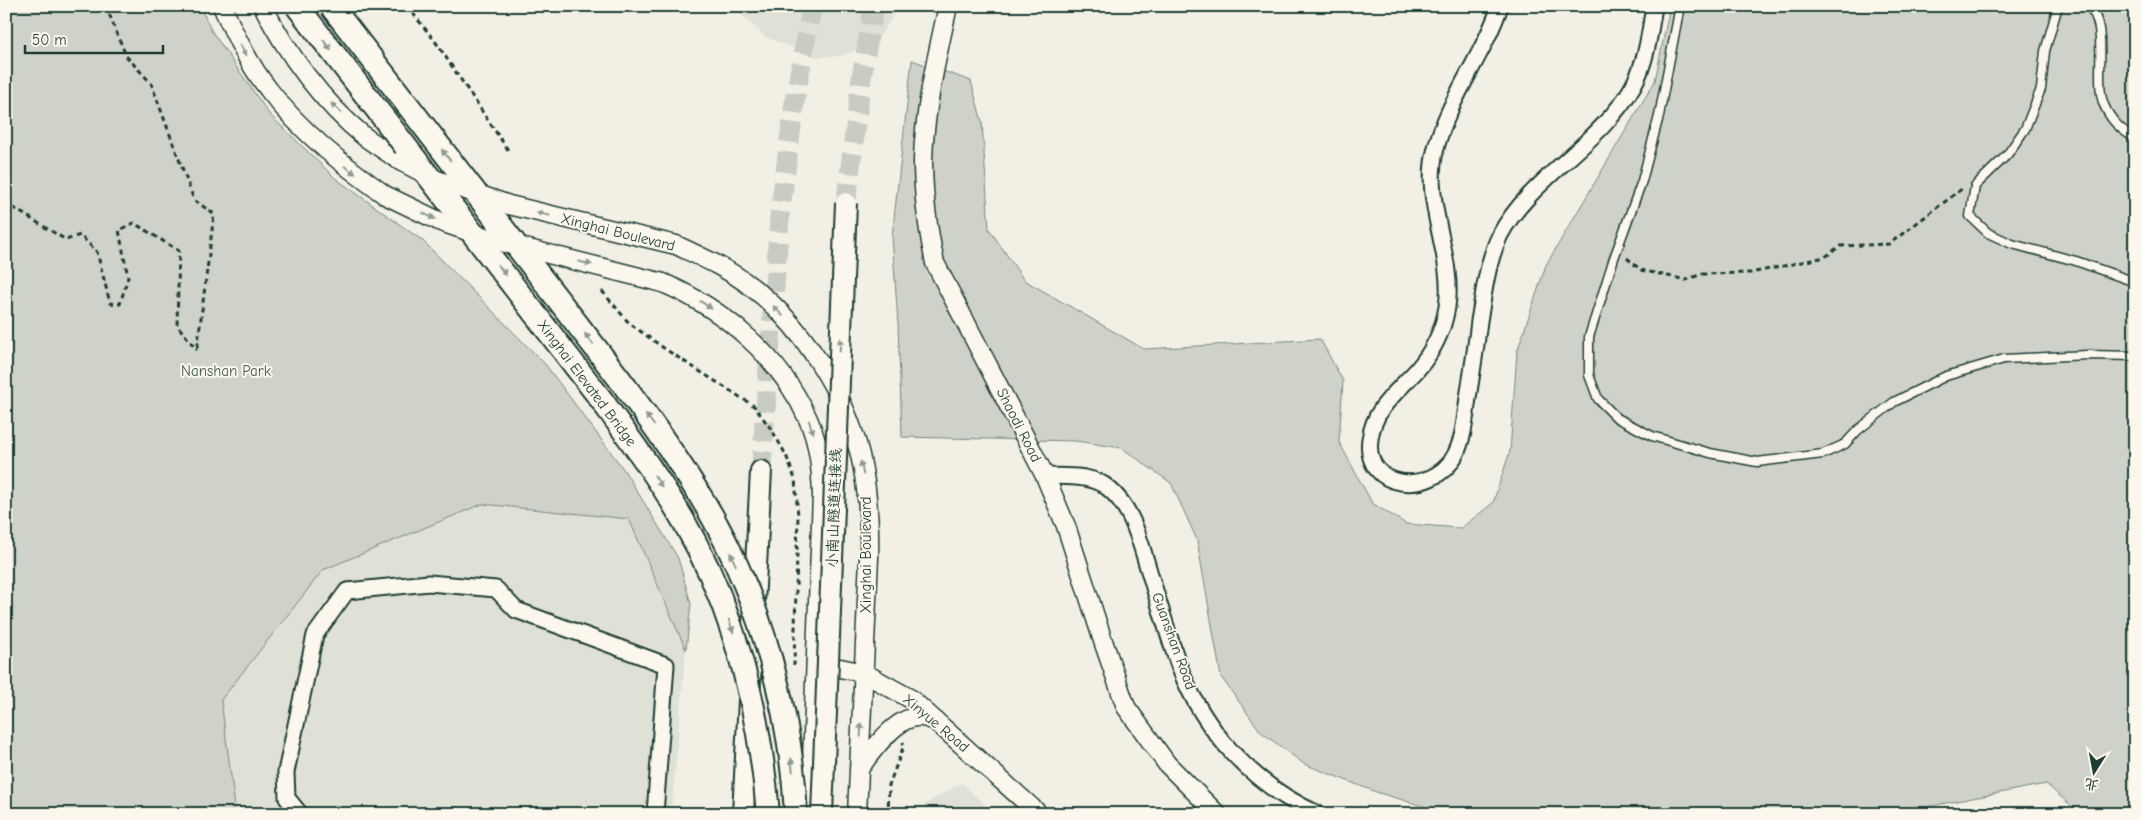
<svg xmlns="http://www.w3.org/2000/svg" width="2141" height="820" font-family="'Comic Neue','LXGW WenKai TC',sans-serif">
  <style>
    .built { fill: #e0e1d6 }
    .green { fill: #cfd2c8; stroke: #77887e }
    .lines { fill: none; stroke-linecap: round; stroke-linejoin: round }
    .secondary-tunnel { stroke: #c8ccc2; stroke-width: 20; stroke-dasharray: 20 10; stroke-linecap: butt }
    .service-casing { stroke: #1f3d34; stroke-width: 11 }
    .minor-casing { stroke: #1f3d34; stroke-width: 19 }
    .tertiary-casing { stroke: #1f3d34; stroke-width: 21 }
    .secondary-casing { stroke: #1f3d34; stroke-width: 24 }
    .path { stroke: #1f3d34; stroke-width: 3; stroke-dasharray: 5 4; stroke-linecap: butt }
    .service { stroke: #fbf7ec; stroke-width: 8 }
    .minor { stroke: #fbf7ec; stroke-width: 15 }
    .tertiary { stroke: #fbf7ec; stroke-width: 18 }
    .secondary { stroke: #fbf7ec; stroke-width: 20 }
    .tertiary-bridge-casing { stroke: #1f3d34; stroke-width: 21; stroke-linecap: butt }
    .secondary-bridge-casing { stroke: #1f3d34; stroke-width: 24; stroke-linecap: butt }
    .primary-bridge-casing { stroke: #1f3d34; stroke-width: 26; stroke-linecap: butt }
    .tertiary-bridge { stroke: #fbf7ec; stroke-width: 18 }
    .secondary-bridge { stroke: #fbf7ec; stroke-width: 20 }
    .primary-bridge { stroke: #fbf7ec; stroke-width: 22 }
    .oneway { fill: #8d9a90 }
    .labels { text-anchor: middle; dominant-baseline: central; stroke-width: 4; stroke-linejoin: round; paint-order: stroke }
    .street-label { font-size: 15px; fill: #1f3d34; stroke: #fbf7ec }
    .park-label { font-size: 15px; fill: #425b52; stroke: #fbf7ec }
  </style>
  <rect width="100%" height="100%" fill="#f2f0e5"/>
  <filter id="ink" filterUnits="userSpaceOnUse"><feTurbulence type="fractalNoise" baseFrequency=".02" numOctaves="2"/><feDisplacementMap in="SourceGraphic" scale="10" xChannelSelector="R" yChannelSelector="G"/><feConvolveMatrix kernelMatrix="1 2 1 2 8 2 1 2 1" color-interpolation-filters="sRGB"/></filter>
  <g filter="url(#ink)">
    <!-- built -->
    <path class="built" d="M732,6h167l-22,35 -35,15 -26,1 -51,-20z
      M482,504l147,15 57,131 -15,164h-435l-15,-114 102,-130z
      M962,783l33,31h-88z"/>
    <!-- green -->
    <path class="green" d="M6,6h194l11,24 58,84 66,64 88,63 122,123 79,106 54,88 13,46 -5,46 -57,-131 -147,-15 -159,66 -102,130 15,114h-230z
      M1670,6h465v808h-54l-35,-30 -157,30h-440l-73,-22 -72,-28 -43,-32 -40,-55 -24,-137 -26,-57 -49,-35 -46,-7 -174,-4 -4,-114 -6,-87 20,-176 59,21 11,41 7,107 35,51 120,69 176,-10 23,42 -4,61 33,61 34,21 55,4 32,-25 17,-52 7,-99 29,-87 109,-184z"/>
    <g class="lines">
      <!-- secondary-tunnel -->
      <path class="secondary-tunnel" d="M846,203l16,-129 12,-68
        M761,471l19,-259 16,-120 16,-86"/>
      <!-- service casing -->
      <g class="service-casing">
        <path id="service" d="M1680,6l-21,110 -17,65 -28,77 -25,79v38l9,24 19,19 35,18 58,17 47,9 66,-8 22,-10 13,-14 36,-28 52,-26 58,-17 83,-4 48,1
          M2058,6l-13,45 -4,38 -16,40 -18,26 -32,31 -5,30 18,17 24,11 64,17 59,21
          M2087,6c24,16 6,74 17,99 7,16 17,25 31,33"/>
      </g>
      <!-- minor casing -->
      <g class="minor-casing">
        <path id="minor" d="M1500,6c-16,49 -51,92 -64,142 -15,53 19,107 11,159 -4,25 -15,46 -31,64 -19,21 -42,37 -46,68 -7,52 62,57 84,18 10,-17 11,-39 14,-59 4,-25 8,-51 11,-77 5,-28 8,-59 21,-86 31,-58 101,-91 133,-149 13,-23 17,-53 21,-80
          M1045,476c19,1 47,-2 63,12 25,20 32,54 41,83 10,32 19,64 30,95 25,66 74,119 139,148
          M300,814l-13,-16 -1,-26 29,-137 32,-44 82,-8 67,6 20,21 150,55 -11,149"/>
      </g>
      <!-- tertiary casing -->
      <g class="tertiary-casing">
        <path id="tertiary" d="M222,6c13,29 27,59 47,84 32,42 73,74 116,105
          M263,6c24,48 60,97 102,131 11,8 24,16 35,24
          M948,6c-11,50 -24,105 -25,155 0,34 5,69 12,102l110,213 21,50 37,115 23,66 41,57 50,50
          M676,245c25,12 51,23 73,40 52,38 96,108 111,170 8,34 10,68 9,103l-12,256
          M663,283c61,26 118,75 145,136 11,24 13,50 14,76l-12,319
          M816,663l48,10 47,26 128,115
          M859,769c12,-17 36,-51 58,-52 6,-1 13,2 19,4"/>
      </g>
      <!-- secondary casing -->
      <g class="secondary-casing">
        <path id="secondary" d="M743,814l18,-343"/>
      </g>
      <!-- path -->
      <path class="path" d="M106,6l20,50 25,27 43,117 20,14 -17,136
        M407,6l28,35 75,112
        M6,206l1,-2 59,36 14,-5 17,17 13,51 10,1 8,-27 -9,-47 15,-7 45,28 -2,74 20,25
        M1627,258l14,12 45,10 16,-6 49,-1 74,-16 15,-11 49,-2 74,-56
        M602,291l27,32 36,26 89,57 18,24 14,25 9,24 3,37 -4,149
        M888,814l1,-29 15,-40 -1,-3"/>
      <!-- service -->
      <use href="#service" class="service"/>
      <!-- minor -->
      <use href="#minor" class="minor"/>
      <!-- tertiary -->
      <use href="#tertiary" class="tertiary"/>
      <!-- secondary -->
      <use href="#secondary" class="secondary"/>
      <!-- tertiary-bridge casing -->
      <g class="tertiary-bridge-casing">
        <path id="tertiary-bridge" d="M400,161l37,19 72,25 167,40
          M385,195l56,27 56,19 166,42"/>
      </g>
      <!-- secondary-bridge casing -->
      <g class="secondary-bridge-casing">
        <path id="secondary-bridge" d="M822,814l24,-611"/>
      </g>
      <!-- primary-bridge casing -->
      <g class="primary-bridge-casing">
        <path id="primary-bridge" d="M297,6l303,392c29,40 59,80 83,122 52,91 77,191 85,294
          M331,6l287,371c34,45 66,90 94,139 50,90 79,195 84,298"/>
      </g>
      <!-- tertiary-bridge -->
      <use href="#tertiary-bridge" class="tertiary-bridge"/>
      <!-- secondary-bridge -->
      <use href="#secondary-bridge" class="secondary-bridge"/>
      <!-- primary-bridge -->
      <use href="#primary-bridge" class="primary-bridge"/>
    </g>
    <!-- one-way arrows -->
    <defs><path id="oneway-solid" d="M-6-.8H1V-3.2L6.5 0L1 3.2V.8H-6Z" transform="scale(1.25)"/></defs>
    <g class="oneway">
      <use href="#oneway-solid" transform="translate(327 45) rotate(53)"/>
      <use href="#oneway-solid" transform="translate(243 50) rotate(60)"/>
      <use href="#oneway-solid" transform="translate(336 108) rotate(-135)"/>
      <use href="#oneway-solid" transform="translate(446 155) rotate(-128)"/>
      <use href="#oneway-solid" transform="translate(350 170) rotate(35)"/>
      <use href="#oneway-solid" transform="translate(543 214) rotate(-166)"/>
      <use href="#oneway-solid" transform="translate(429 216) rotate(26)"/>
      <use href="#oneway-solid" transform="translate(585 263) rotate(13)"/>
      <use href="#oneway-solid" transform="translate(502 270) rotate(52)"/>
      <use href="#oneway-solid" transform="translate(706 305) rotate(33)"/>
      <use href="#oneway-solid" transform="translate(778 311) rotate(-135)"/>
      <use href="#oneway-solid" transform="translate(589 339) rotate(-128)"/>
      <use href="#oneway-solid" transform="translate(840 345) rotate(-88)"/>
      <use href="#oneway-solid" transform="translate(650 420) rotate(-127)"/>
      <use href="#oneway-solid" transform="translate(811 427) rotate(71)"/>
      <use href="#oneway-solid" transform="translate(862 468) rotate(-101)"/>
      <use href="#oneway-solid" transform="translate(658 481) rotate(57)"/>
      <use href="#oneway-solid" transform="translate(733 559) rotate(-114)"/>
      <use href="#oneway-solid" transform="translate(731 626) rotate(71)"/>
      <use href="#oneway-solid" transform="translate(861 730) rotate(-87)"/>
      <use href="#oneway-solid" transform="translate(792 765) rotate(-97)"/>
    </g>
  </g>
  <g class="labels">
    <!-- street labels -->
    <g class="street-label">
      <text transform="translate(618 232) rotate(14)">Xinghai Boulevard</text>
      <text transform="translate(587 383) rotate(53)">Xinghai Elevated Bridge</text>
      <text transform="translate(1019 425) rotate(63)">Shaodi Road</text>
      <text transform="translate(834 508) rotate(-88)">小南山隧道连接线</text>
      <text transform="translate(866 555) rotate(-90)">Xinghai Boulevard</text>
      <text transform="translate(1174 641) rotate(70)">Guanshan Road</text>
      <text transform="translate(936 723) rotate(40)">Xinyue Road</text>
    </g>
    <!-- park labels -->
    <g class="park-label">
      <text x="226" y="371">Nanshan Park</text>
    </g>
  </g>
  <!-- margin -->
  <rect width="2141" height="820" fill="none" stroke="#fbf7ec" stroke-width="25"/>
  <rect x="12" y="12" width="2116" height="795" fill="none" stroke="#1f3d34" stroke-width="2" filter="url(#ink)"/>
  <!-- north arrow -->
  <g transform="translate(2094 772) rotate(191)" stroke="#fbf7ec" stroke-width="4" paint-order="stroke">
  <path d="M0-4L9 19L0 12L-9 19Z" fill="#1f3d34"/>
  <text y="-8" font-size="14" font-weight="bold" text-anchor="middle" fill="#1f3d34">北</text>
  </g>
  <!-- scale -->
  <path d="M25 45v8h138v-8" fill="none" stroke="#1f3d34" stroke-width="2.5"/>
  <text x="32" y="45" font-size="15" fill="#1f3d34" stroke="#fbf7ec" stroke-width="4" paint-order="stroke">50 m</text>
</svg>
